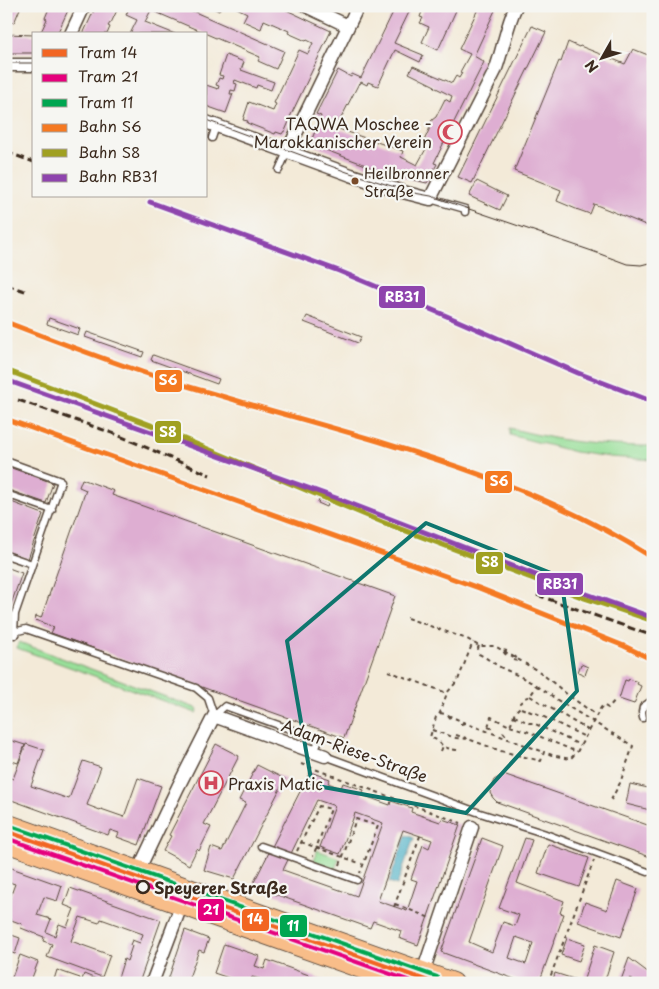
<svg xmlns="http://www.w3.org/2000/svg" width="659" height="989" font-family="'Playpen Sans',sans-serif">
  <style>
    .green { fill: #98df99; stroke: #6a845c }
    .water { fill: #46aec5; stroke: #406c72 }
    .building { fill: #deaed2; fill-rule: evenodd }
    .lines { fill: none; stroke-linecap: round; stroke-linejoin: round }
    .service-casing { stroke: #57473a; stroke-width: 9 }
    .minor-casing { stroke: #57473a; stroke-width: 15 }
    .primary-casing { stroke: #57473a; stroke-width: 22 }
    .path { stroke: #57473a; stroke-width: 2; stroke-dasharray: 4 4; stroke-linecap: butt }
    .service { stroke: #fff; stroke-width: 6 }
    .minor { stroke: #fff; stroke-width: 12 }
    .primary { stroke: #f8bd89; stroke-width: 20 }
    .tram { stroke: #3b2a1e; stroke-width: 1 }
    .rail { stroke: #3b2a1e; stroke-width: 3; stroke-dasharray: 8 4; stroke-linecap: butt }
    .rail-1-casing { stroke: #f6f6f2; stroke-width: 9 }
    .rail-2-casing { stroke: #f6f6f2; stroke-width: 9 }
    .rail-3-casing { stroke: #f6f6f2; stroke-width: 9 }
    .rail-1 { stroke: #f57921; stroke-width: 5 }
    .rail-2 { stroke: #a0a021; stroke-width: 5 }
    .rail-3 { stroke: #8e44ad; stroke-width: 5 }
    .tram-1-casing { stroke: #f6f6f2; stroke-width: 8 }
    .tram-2-casing { stroke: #f6f6f2; stroke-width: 8 }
    .tram-3-casing { stroke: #f6f6f2; stroke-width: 8 }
    .tram-1 { stroke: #f26522; stroke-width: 4 }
    .tram-2 { stroke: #e5007d; stroke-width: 4 }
    .tram-3 { stroke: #00a651; stroke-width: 4 }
    .marked { fill: none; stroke: #0f766e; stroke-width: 4; stroke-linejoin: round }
    .bus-dot { fill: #7a4b2a; stroke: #f6f6f2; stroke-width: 2 }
    .stop-dot { fill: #f6f6f2; stroke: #3b2a1e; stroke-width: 2.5 }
    .labels { text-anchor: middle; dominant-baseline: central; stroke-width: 4.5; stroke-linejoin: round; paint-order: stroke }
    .bus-label { font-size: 15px; fill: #3b2a1e; stroke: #f6f6f2; text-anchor: start }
    .poi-label { font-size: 16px; fill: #3b2a1e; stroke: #f6f6f2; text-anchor: end }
    .street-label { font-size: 16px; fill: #3b2a1e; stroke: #f6f6f2 }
    .stop-label { font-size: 16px; font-weight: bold; fill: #3b2a1e; stroke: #f6f6f2; text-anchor: start }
    .line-badge { stroke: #f6f6f2; stroke-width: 2 }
    .badge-label { font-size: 14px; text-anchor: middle; font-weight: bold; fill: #fff }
  </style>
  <rect width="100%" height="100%" fill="#f6f6f2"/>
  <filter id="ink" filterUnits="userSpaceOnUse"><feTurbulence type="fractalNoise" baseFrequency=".02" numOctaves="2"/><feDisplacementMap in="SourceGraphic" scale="10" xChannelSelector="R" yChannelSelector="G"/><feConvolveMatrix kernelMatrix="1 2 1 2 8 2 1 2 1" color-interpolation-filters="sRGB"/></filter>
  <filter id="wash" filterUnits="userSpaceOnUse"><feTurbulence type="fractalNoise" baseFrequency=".0096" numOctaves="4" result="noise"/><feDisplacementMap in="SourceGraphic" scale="20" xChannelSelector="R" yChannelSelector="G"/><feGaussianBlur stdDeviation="1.12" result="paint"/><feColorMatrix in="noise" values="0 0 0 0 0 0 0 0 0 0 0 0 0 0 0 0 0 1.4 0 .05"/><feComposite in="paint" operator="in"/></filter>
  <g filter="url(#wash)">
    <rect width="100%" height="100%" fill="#f3ead8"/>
    <!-- green -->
    <path class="green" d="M510,428c11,3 23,6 34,8 35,8 73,10 109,10v14l-43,-3 -35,-5 -65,-17z
      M19,642l179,67 -2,4 -179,-65z
      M317,850l22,8 -4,11 -21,-8z"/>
    <!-- water -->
    <path class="water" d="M406,835l8,3 -17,47 -8,-3z"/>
    <g id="blocks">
      <!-- building -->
      <path class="building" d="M6,6h15l-7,17 -8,-3z
        M50,6h20l-13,28h-17l7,-15 -2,-1z
        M96,6h23l-8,17h-1l-2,3 2,1 -3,7h-24z
        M130,6h17l4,2 1,-2h29l103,45 -8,18 -18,-8 2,-4 -109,-47 -6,12 30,12h-45l7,-14 -11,-5z
        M209,6h12l-2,5z
        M233,6h45l53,25 -41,86h1l-6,14h-1l-2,3 -6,-2 -1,2 -28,-11 1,-2 -5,-1 6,-18 24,9 3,-7 -2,-1 25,-53 9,4 5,-11 -6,-3 -1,1 -18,-8 1,-2 -25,-11 -3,9 -18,-8 4,-8z
        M396,6h16l-18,37 29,12 -3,7 -25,-12 -17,36 -10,-4 -1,3 -6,-3 -1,2 -1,-1 -20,39 -4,-1 -2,6 70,24 -2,6 16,8 10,-18 -5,-2 7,-15 1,-5 2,-5 4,-3 9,-18 5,3 2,-6 -18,-9 1,-1 -26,-13 4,-7 39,17 4,-7 3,2 3,-5 -2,-1 10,-18 -11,-5 19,-40 -7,-3h26l-23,50 10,6 -31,62v8l-3,5 -5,3 -11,23 3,1 -10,19 -35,-8 -82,-31 11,-28 -5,-2 22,-44 13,7 1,-3 9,4z
        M424,6h34l-20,44 -16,-8 7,-15 -9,-4 3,-5 -3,-1z
        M532,26l14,6 -74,151 -14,-6z
        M6,34l28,1v18h-28z
        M568,42l11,5 1,-1 45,18 8,-15 20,8v171l-59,-24 -4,10 -14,-5 -19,-8 4,-11 -47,-19 45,-110 2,1z
        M226,55l18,7 -3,8 33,12 -3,8 -14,-5 -1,3 -21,-8 -1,3 3,1 -2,7 -4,-1 -1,4h3l-7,19 -20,-7v-21l12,4 1,-3 -3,-1 3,-7 3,1 1,-3 -4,-1z
        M477,181l30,15 -7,14 -31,-14z
        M307,316l54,21 -3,6 -54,-21z
        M49,318l31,11 -2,6 -31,-11z
        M87,332l57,20 -2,5 -57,-20z
        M153,355l66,24 -2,5 -66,-24z
        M6,466l47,17 -7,20 -40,-14z
        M82,479l32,12 -2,4 283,101 -51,142 -293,-105 3,-6 -19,-7 1,-4 5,2 45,-128 -7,-3z
        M6,500l37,14 -15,45 -22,-8z
        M319,500l9,4 -1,3 -9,-4z
        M6,567l16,6 -13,37 -3,-1z
        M581,664l7,3 -3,8 -7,-3z
        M629,679l9,3 -1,2 4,2 -7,18 -15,-5 6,-19 3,1z
        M652,704h1v14l-5,-1z
        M6,739l19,6 -7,18 -12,-4z
        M26,744l18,6 -13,36 38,13 14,-38 18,6 -14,38 13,5 1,-1 23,8 14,-39 23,8 -22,59 -22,-8 2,-4 -9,-3 -2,5 -102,-37v-22l7,3z
        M216,744l23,12 -35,68 7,3 -12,24 -2,-2 -8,16 -26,-14 8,-15 -2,-1z
        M257,765l28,14 -51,100 -30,-9 7,-23 11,4 24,-48 -7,-3z
        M310,772l20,7 -2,4 13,5 2,-5 21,7 -2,5 28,10 1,-4 21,7 -1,4 29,10 2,-3 18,6 -42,120 -19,-7 2,-7 -28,-10 -3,7 -118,-42zM317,800l18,6 -15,41 20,7 15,-41 28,10 -26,73 -74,-26zM403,830l29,10 -3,8 -6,-3 -12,34 6,2 -10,30 -29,-10z
        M506,775l147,52v31l-156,-56 -4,-4 -3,-5 1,-6 3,-7 7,-4z
        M630,784l23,5v25l-3,-1v-3l-24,-6z
        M482,838l21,8 -34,96 23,10 11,-30 12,4 4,-11 -20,-7 26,-70 7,2 -15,43 47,18 -4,12 4,1 -25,69h-14l-84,-31zM516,937l17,6 -7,21 -17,-6z
        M548,844l41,14 -10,29 -41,-14z
        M6,866l56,20 -5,15 -13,-4 -7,18 14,4 -5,13 9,4 4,-12 8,3 7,-18 -10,-4 6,-17 91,32 -22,63h-17l1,-4 -5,-1 6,-19 3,2 5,-15 -2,-1 2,-5 8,3 3,-9 -42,-15 -2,4 -19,-6 -9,24 39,14 -8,22 -55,-20 5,-13 -9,-3 1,-4 -23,-9 1,-4 -16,-6v-10l9,-24 -9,-3z
        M617,881l21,8 -17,48 -43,-15 7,-20 22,8z
        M185,930l24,9 -5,13 -5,-2 -12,33h-20z
        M6,933l14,5 -5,16 -9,-3z
        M567,938l18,6 -6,17 -18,-6z
        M224,944l35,12 -4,10 9,3 3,-9 64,23h-72l1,-4 -8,-2 -2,6h-7l-29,-10z
        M595,945l19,7 -10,31h-52l3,-10 28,9z
        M20,955l18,7 -8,21h-20z
        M629,958l24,18v7h-16l-7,-5 -2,5h-8z
        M57,970l23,8 -1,5h-26z
        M84,974l12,5 -2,4h-13z"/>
    </g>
  </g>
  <g filter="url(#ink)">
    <use href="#blocks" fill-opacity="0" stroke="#57473a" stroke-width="1"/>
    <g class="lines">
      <!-- service casing -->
      <g class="service-casing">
        <path id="service" d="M212,138l4,-12
          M279,170l8,-18
          M430,199l35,10v3
          M6,461l55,20 -46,133 -1,18 12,-3 170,59 12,10 6,18 11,-10 90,32 3,5 -4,9
          M6,494l46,16
          M6,555l26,9
          M643,718l-1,-6 1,-5 7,-5 3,-1
          M325,756l152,56 66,21 105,39
          M261,846l96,34"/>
      </g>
      <!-- minor casing -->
      <g class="minor-casing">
        <path id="minor" d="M306,6l42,20
          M71,34l13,-28
          M6,65h28
          M206,122l145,53 52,17 27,7 65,-128c8,-21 11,-44 21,-65
          M287,152l71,-146
          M6,629l8,3
          M138,871l40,-84 36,-71 111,40
          M423,972l49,-145
          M152,983l32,-85"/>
      </g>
      <!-- primary casing -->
      <g class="primary-casing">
        <path id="primary" d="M6,824l447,159
          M6,842l397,141"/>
      </g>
      <!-- path -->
      <path class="path" d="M407,618l60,21 12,7h16l45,26 28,23 28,20
        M479,646l-1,2 1,6c8,4 14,9 21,13 12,6 25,11 37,19l-7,10 -5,2 -5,5v4l-5,5 -5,14 -19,-9 -4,13
        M506,655l-4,-5 5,1
        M513,660l5,1 -3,-5
        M388,671l59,22
        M537,686l14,9 3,3 79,48 -13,37 -9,17
        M530,696l58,34
        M521,708l10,4 5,1 49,24
        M440,713l6,1 19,9 79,29
        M448,715l3,4
        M514,716l15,7h4l47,22
        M460,724h1l4,-1
        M510,726l19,6 48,20
        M488,727l6,2
        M432,730l24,8 12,1 33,12 40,10 3,-9 8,3 18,4 7,-7 23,-43 3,-4 5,3 8,-9
        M503,732l5,6
        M456,735l10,3
        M457,750c-7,-1 -15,-2 -18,-9l-9,-4 6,-20 4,-4 7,-20 11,-13 15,-38
        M441,751l2,-5
        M301,764l160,59
        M301,842l61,22
        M297,851l22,-45 12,3 -18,47
        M340,865l16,-46 22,7 -18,47
        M395,904l35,14
        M394,907l26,-71
        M548,983l46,-123"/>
      <!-- service -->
      <use href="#service" class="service"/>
      <!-- minor -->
      <use href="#minor" class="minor"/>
      <!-- primary -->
      <use href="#primary" class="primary"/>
      <!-- tram -->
      <path class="tram" d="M6,63h28
        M206,120l141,52 67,21 17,3 161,55 35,13 14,1 12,-3"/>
      <!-- rail -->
      <path class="rail" d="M6,152l28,10
        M6,285l22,7
        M18,400l97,34 95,41
        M537,595l116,41"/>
      <!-- rail-1 casing -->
      <g class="rail-1-casing">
        <path id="rail-1" d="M6,322c47,18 94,36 142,52 30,10 60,18 90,27 141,41 290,76 415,157
          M6,419l473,169 145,58 29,14"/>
      </g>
      <!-- rail-2 casing -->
      <g class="rail-2-casing">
        <path id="rail-2" d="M6,370l145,55 231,97 202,76 69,23"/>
      </g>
      <!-- rail-3 casing -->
      <g class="rail-3-casing">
        <path id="rail-3" d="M150,202l189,69 103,43 136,59 73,28
          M6,380l330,118 223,86 92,33"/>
      </g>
      <!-- rail-1 -->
      <use href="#rail-1" class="rail-1"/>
      <!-- rail-2 -->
      <use href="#rail-2" class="rail-2"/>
      <!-- rail-3 -->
      <use href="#rail-3" class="rail-3"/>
      <!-- tram-1 casing -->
      <g class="tram-1-casing">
        <path id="tram-1" d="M6,831l428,152"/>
      </g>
      <!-- tram-2 casing -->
      <g class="tram-2-casing">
        <path id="tram-2" d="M6,838l410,145"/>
      </g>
      <!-- tram-3 casing -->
      <g class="tram-3-casing">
        <path id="tram-3" d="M8,825l429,152"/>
      </g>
      <!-- tram-1 -->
      <use href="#tram-1" class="tram-1"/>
      <!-- tram-2 -->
      <use href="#tram-2" class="tram-2"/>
      <!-- tram-3 -->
      <use href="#tram-3" class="tram-3"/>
    </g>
  </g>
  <!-- marked area -->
  <path class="marked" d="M426,523l135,54 16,114 -111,122 -154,-28 -25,-144z"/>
  <!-- icons -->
  <defs>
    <g id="mosque-ring" transform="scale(1.25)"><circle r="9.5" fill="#f6f6f2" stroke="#d1495b" stroke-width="1.5"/><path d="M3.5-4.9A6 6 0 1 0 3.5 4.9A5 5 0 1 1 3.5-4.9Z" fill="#d1495b"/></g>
    <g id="hospital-ring" transform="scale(1.25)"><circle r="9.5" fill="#f6f6f2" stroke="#d1495b" stroke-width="1.5"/><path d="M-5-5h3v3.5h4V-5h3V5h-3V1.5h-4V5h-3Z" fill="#d1495b"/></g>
  </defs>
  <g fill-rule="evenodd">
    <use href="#mosque-ring" x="450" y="132"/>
    <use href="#hospital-ring" x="211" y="783"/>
  </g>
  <!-- markers -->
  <circle class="bus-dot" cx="355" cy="181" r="4.5"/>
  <circle class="stop-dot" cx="143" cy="887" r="6"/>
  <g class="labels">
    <!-- bus labels -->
    <g class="bus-label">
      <text x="364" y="172">Heilbronner<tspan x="364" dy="18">Straße</tspan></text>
    </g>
    <!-- poi labels -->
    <g class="poi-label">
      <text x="432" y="123">TAQWA Moschee -<tspan x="432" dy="18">Marokkanischer Verein</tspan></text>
      <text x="228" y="783" text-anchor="start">Praxis Matic</text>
    </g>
    <!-- street labels -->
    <g class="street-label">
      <text transform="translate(355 750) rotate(20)">Adam-Riese-Straße</text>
    </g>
    <!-- stop labels -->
    <g class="stop-label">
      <text x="154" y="887">Speyerer Straße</text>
    </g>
  </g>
  <g class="line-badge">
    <rect x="378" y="285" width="48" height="24" rx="5" fill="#8e44ad"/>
    <rect x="154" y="369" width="29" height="24" rx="5" fill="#f57921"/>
    <rect x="154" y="420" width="28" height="24" rx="5" fill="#a0a021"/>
    <rect x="484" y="470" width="29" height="24" rx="5" fill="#f57921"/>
    <rect x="475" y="551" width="29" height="24" rx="5" fill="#a0a021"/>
    <rect x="536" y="572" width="48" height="24" rx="5" fill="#8e44ad"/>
    <rect x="197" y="898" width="28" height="24" rx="5" fill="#e5007d"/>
    <rect x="241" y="908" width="29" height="24" rx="5" fill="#f26522"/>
    <rect x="279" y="914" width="29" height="24" rx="5" fill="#00a651"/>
  </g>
  <g class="badge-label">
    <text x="402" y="302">RB31</text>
    <text x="168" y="385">S6</text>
    <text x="168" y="437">S8</text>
    <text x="499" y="486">S6</text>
    <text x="490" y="567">S8</text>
    <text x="560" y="589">RB31</text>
    <text x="211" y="915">21</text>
    <text x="255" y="924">14</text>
    <text x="293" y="931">11</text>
  </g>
  <!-- margin -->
  <rect width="659" height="989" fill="none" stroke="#f6f6f2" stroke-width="25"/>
  <!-- legend -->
  <rect x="32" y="32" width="175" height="165" fill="#f6f6f2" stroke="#aba49d"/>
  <rect x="42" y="49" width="25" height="8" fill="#f26522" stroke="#aba49d"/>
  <text x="78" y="58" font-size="15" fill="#3b2a1e">Tram 14</text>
  <rect x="42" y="74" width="25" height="8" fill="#e5007d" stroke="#aba49d"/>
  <text x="78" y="82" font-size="15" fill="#3b2a1e">Tram 21</text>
  <rect x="42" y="99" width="25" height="8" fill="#00a651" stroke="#aba49d"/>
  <text x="78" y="108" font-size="15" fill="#3b2a1e">Tram 11</text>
  <rect x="42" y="124" width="25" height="8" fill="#f57921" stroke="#aba49d"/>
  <text x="78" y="132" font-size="15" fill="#3b2a1e">Bahn S6</text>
  <rect x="42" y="149" width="25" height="8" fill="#a0a021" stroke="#aba49d"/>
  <text x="78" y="158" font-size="15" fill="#3b2a1e">Bahn S8</text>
  <rect x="42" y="174" width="25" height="8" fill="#8e44ad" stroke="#aba49d"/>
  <text x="78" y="182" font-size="15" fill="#3b2a1e">Bahn RB31</text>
  <!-- north arrow -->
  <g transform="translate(602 58) rotate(231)" stroke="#f6f6f2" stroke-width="4" paint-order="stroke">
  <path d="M0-4L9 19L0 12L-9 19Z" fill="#3b2a1e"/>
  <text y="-8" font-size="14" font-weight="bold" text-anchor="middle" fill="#3b2a1e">N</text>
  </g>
</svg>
